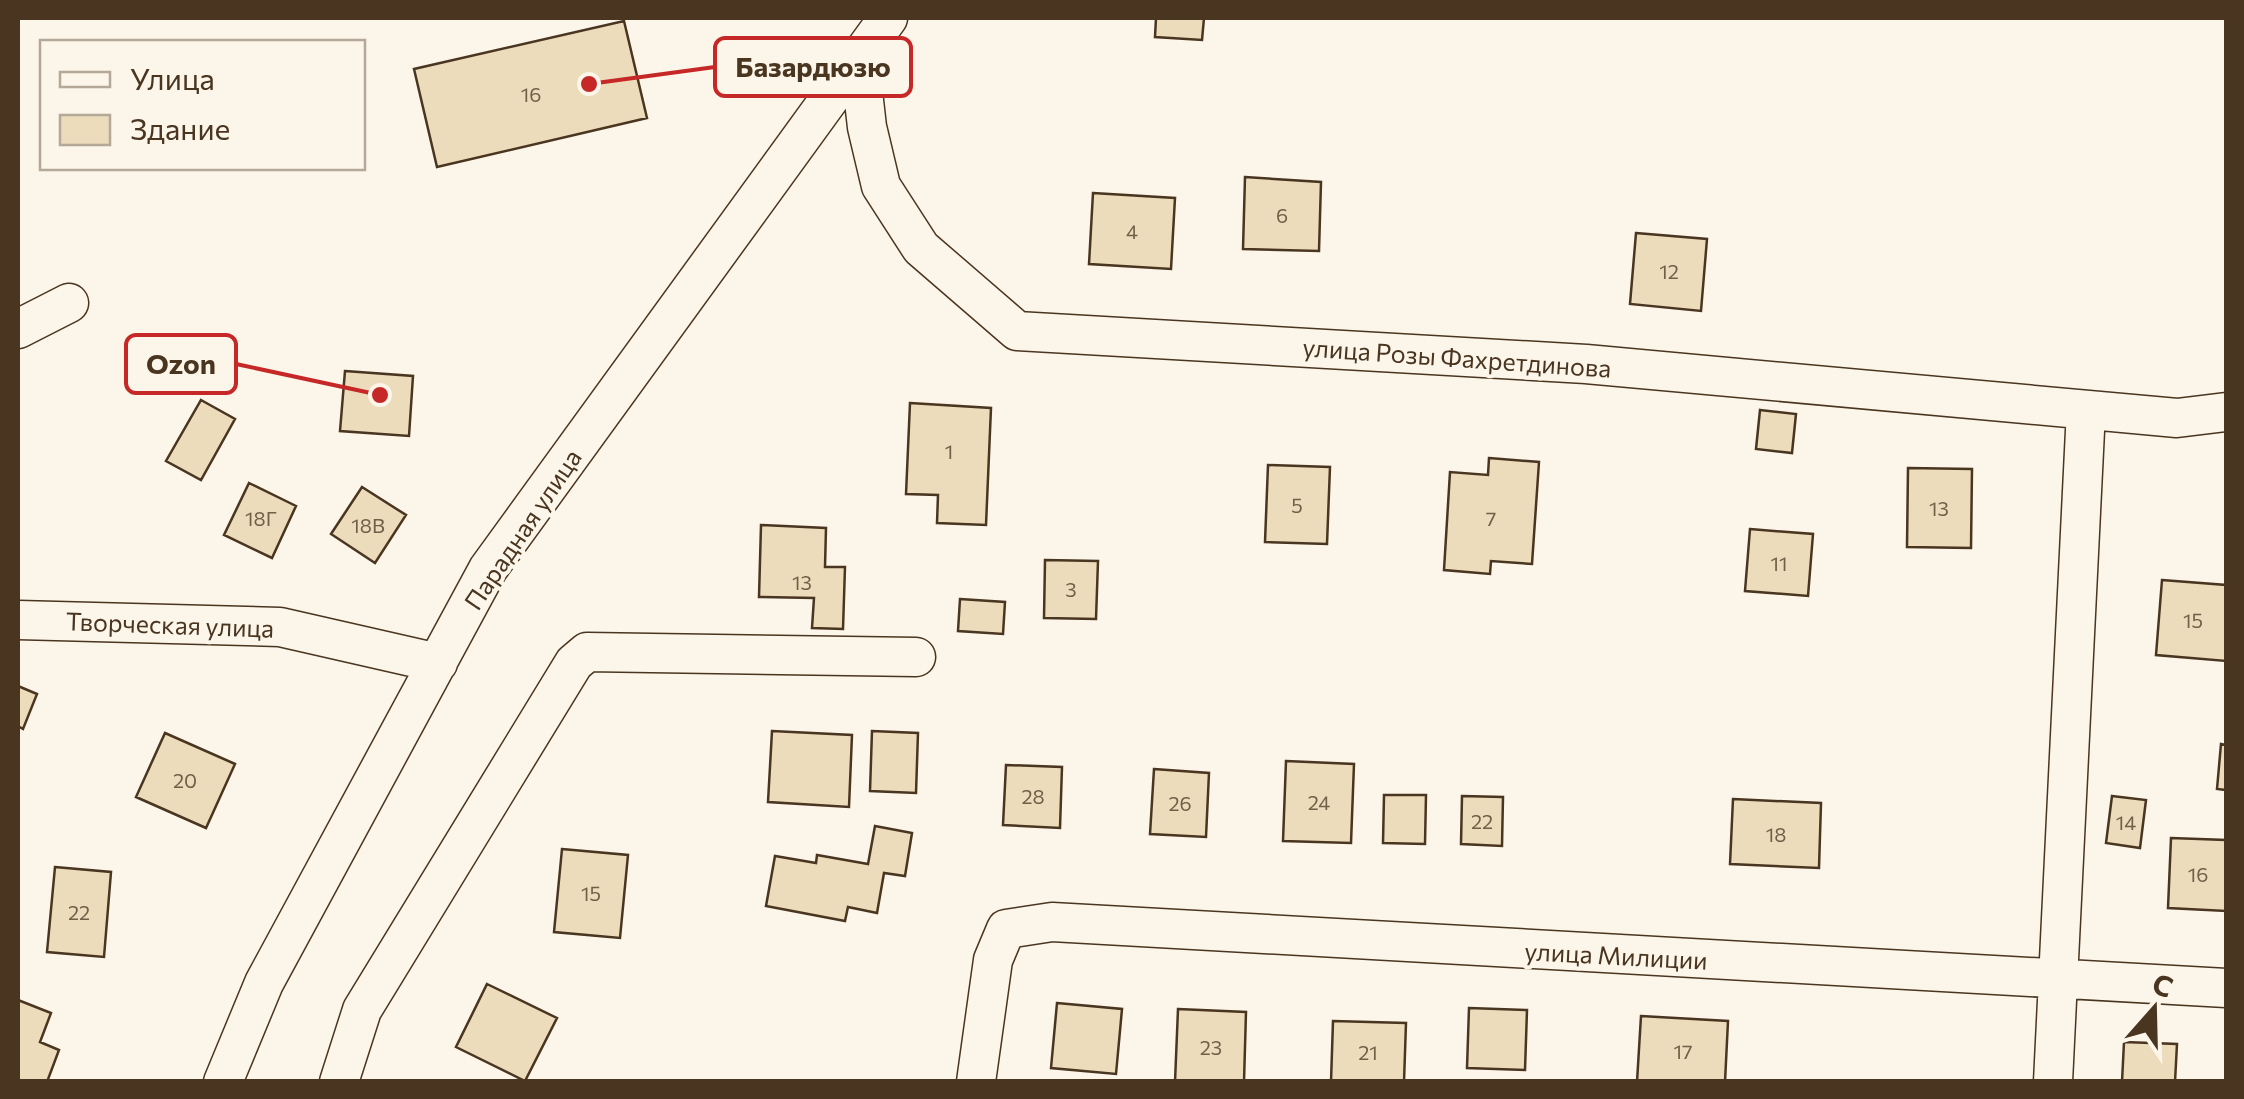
<svg xmlns="http://www.w3.org/2000/svg" width="2244" height="1099" font-family="Commissioner,sans-serif">
  <style>
    .building { fill: #ecdcbc; stroke: #4a3520; stroke-width: 2.5 }
    .lines { fill: none; stroke-linecap: round; stroke-linejoin: round }
    .minor-casing { stroke: #4a3520; stroke-width: 41 }
    .minor { stroke: #fbf6e9; stroke-width: 38 }
    .labels { text-anchor: middle; dominant-baseline: central; stroke-width: 8; stroke-linejoin: round; paint-order: stroke }
    .number-label { font-size: 20px; fill: #725f47 }
    .street-label { font-size: 25px; fill: #4a3520; stroke: #fbf6e9 }
    .leader { fill: none; stroke: #c62828; stroke-width: 4 }
    .callout-dot { fill: #c62828; stroke: #fbf6e9; stroke-width: 4 }
    .callout { fill: #fbf6e9; stroke: #c62828; stroke-width: 4 }
    .callout-label { font-size: 28px; text-anchor: middle; font-weight: bold; fill: #4a3520 }
  </style>
  <rect width="100%" height="100%" fill="#fbf6e9"/>
  <!-- building -->
  <path class="building" d="M1156,18h48l-2,22 -47,-3z
    M624,21l23,97 -210,49 -23,-98z
    M1245,177l76,5 -2,69 -76,-2z
    M1093,193l82,5 -4,71 -82,-5z
    M1636,233l71,6 -6,72 -71,-7z
    M345,371l68,5 -4,60 -69,-5z
    M201,400l34,19 -34,61 -35,-19z
    M910,403l81,5 -5,117 -49,-2 1,-28 -32,-1z
    M1760,410l36,4 -4,39 -36,-4z
    M1489,458l50,4 -7,102 -41,-3 -1,13 -46,-4 6,-98 38,3z
    M1268,465l62,2 -3,77 -62,-2z
    M1908,468l64,1 -1,79 -64,-1z
    M249,483l47,23 -24,52 -48,-23z
    M362,487l44,28 -31,48 -44,-29z
    M761,525l65,3 -1,39h20l-2,62 -31,-1 2,-30 -55,-1z
    M1750,529l63,5 -5,62 -63,-5z
    M1045,560l53,1 -2,58 -52,-1z
    M2162,580l64,5v76l-70,-6z
    M960,599l45,3 -2,32 -45,-3z
    M18,686l19,8 -14,35 -5,-3z
    M772,731l80,4 -3,72 -81,-5z
    M872,731l46,2 -2,60 -46,-2z
    M165,733l70,31 -29,64 -70,-31z
    M2221,744l5,1v45l-9,-1z
    M1286,761l68,3 -3,79 -68,-2z
    M1006,765l56,2 -2,61 -57,-3z
    M1154,769l55,4 -3,64 -56,-3z
    M1384,795h42l-1,49 -42,-1z
    M1462,796l41,1 -1,49 -41,-2z
    M2112,796l34,4 -6,48 -34,-5z
    M1733,799l88,4 -2,65 -89,-4z
    M875,826l37,7 -7,43 -21,-3 -7,40 -29,-6 -3,14 -79,-15 9,-50 41,7 1,-8 51,9z
    M2171,838l55,2v71l-58,-3z
    M562,849l66,6 -8,83 -66,-6z
    M55,867l56,5 -7,85 -57,-5z
    M487,984l70,34 -32,63 -69,-34z
    M18,1000l33,13 -11,29 19,8 -12,32h-29z
    M1057,1003l65,6 -6,65 -65,-6z
    M1469,1008l58,2 -2,60 -58,-2z
    M1178,1009l68,3 -2,70h-69z
    M1641,1016l87,5 -3,61h-88z
    M1333,1021l73,2 -2,59h-73z
    M2124,1042l53,2 -2,38h-53z"/>
  <g class="lines">
    <!-- minor casing -->
    <g class="minor-casing">
      <path id="minor" d="M859,57l8,70 14,59 40,62 96,83 569,33 591,54 49,-6
        M18,329l51,-26
        M18,620l262,7 158,36
        M223,1082l41,-99 224,-414 400,-551
        M339,1082l23,-72 212,-347 13,-11 329,5
        M976,1082l17,-122 13,-31 46,-7 1174,66
        M2053,1082l33,-672"/>
    </g>
    <!-- minor -->
    <use href="#minor" class="minor"/>
  </g>
  <g class="labels">
    <!-- number labels -->
    <g class="number-label">
      <text x="531" y="94">16</text>
      <text x="1282" y="215">6</text>
      <text x="1132" y="231">4</text>
      <text x="1669" y="271">12</text>
      <text x="949" y="451">1</text>
      <text x="1297" y="505">5</text>
      <text x="1939" y="508">13</text>
      <text x="261" y="518">18Г</text>
      <text x="1491" y="518">7</text>
      <text x="368" y="525">18В</text>
      <text x="1779" y="563">11</text>
      <text x="802" y="582">13</text>
      <text x="1071" y="589">3</text>
      <text x="2193" y="620">15</text>
      <text x="185" y="780">20</text>
      <text x="1033" y="796">28</text>
      <text x="1319" y="802">24</text>
      <text x="1180" y="803">26</text>
      <text x="1482" y="821">22</text>
      <text x="2126" y="822">14</text>
      <text x="1776" y="834">18</text>
      <text x="2198" y="874">16</text>
      <text x="591" y="893">15</text>
      <text x="79" y="912">22</text>
      <text x="1211" y="1047">23</text>
      <text x="1683" y="1051">17</text>
      <text x="1368" y="1052">21</text>
    </g>
    <!-- street labels -->
    <g class="street-label">
      <text transform="translate(1457 357) rotate(4)">улица Розы Фахретдинова</text>
      <text transform="translate(522 529) rotate(-56)">Парадная улица</text>
      <text transform="translate(170 624) rotate(2)">Творческая улица</text>
      <text transform="translate(1616 955) rotate(3)">улица Милиции</text>
    </g>
  </g>
  <!-- callouts -->
  <path class="leader" d="M589 84L715 67M380 395L236 364"/>
  <g class="callout-dot">
    <circle cx="589" cy="84" r="10"/>
    <circle cx="380" cy="395" r="10"/>
  </g>
  <g class="callout">
    <rect x="715" y="38" width="196" height="58" rx="10"/>
    <rect x="126" y="335" width="110" height="58" rx="10"/>
  </g>
  <g class="callout-label">
    <text x="813" y="77">Базардюзю</text>
    <text x="181" y="374">Ozon</text>
  </g>
  <!-- border -->
  <rect width="2244" height="1099" fill="none" stroke="#4a3520" stroke-width="40"/>
  <!-- legend -->
  <rect x="40" y="40" width="325" height="130" fill="#fbf6e9" stroke="#b4a999" stroke-width="2.5"/>
  <rect x="60" y="72" width="50" height="15" fill="#fbf6e9" stroke="#b4a999" stroke-width="2.5"/>
  <text x="130" y="90" font-size="30" fill="#4a3520">Улица</text>
  <rect x="60" y="115" width="50" height="30" fill="#ecdcbc" stroke="#b4a999" stroke-width="2.5"/>
  <text x="130" y="140" font-size="30" fill="#4a3520">Здание</text>
  <!-- north arrow -->
  <g transform="translate(2154 1009) rotate(20)" stroke="#fbf6e9" stroke-width="8" paint-order="stroke">
  <path d="M0-8L18 38L0 25L-18 38Z" fill="#4a3520"/>
  <text y="-15" font-size="28" font-weight="bold" text-anchor="middle" fill="#4a3520">С</text>
  </g>
</svg>
